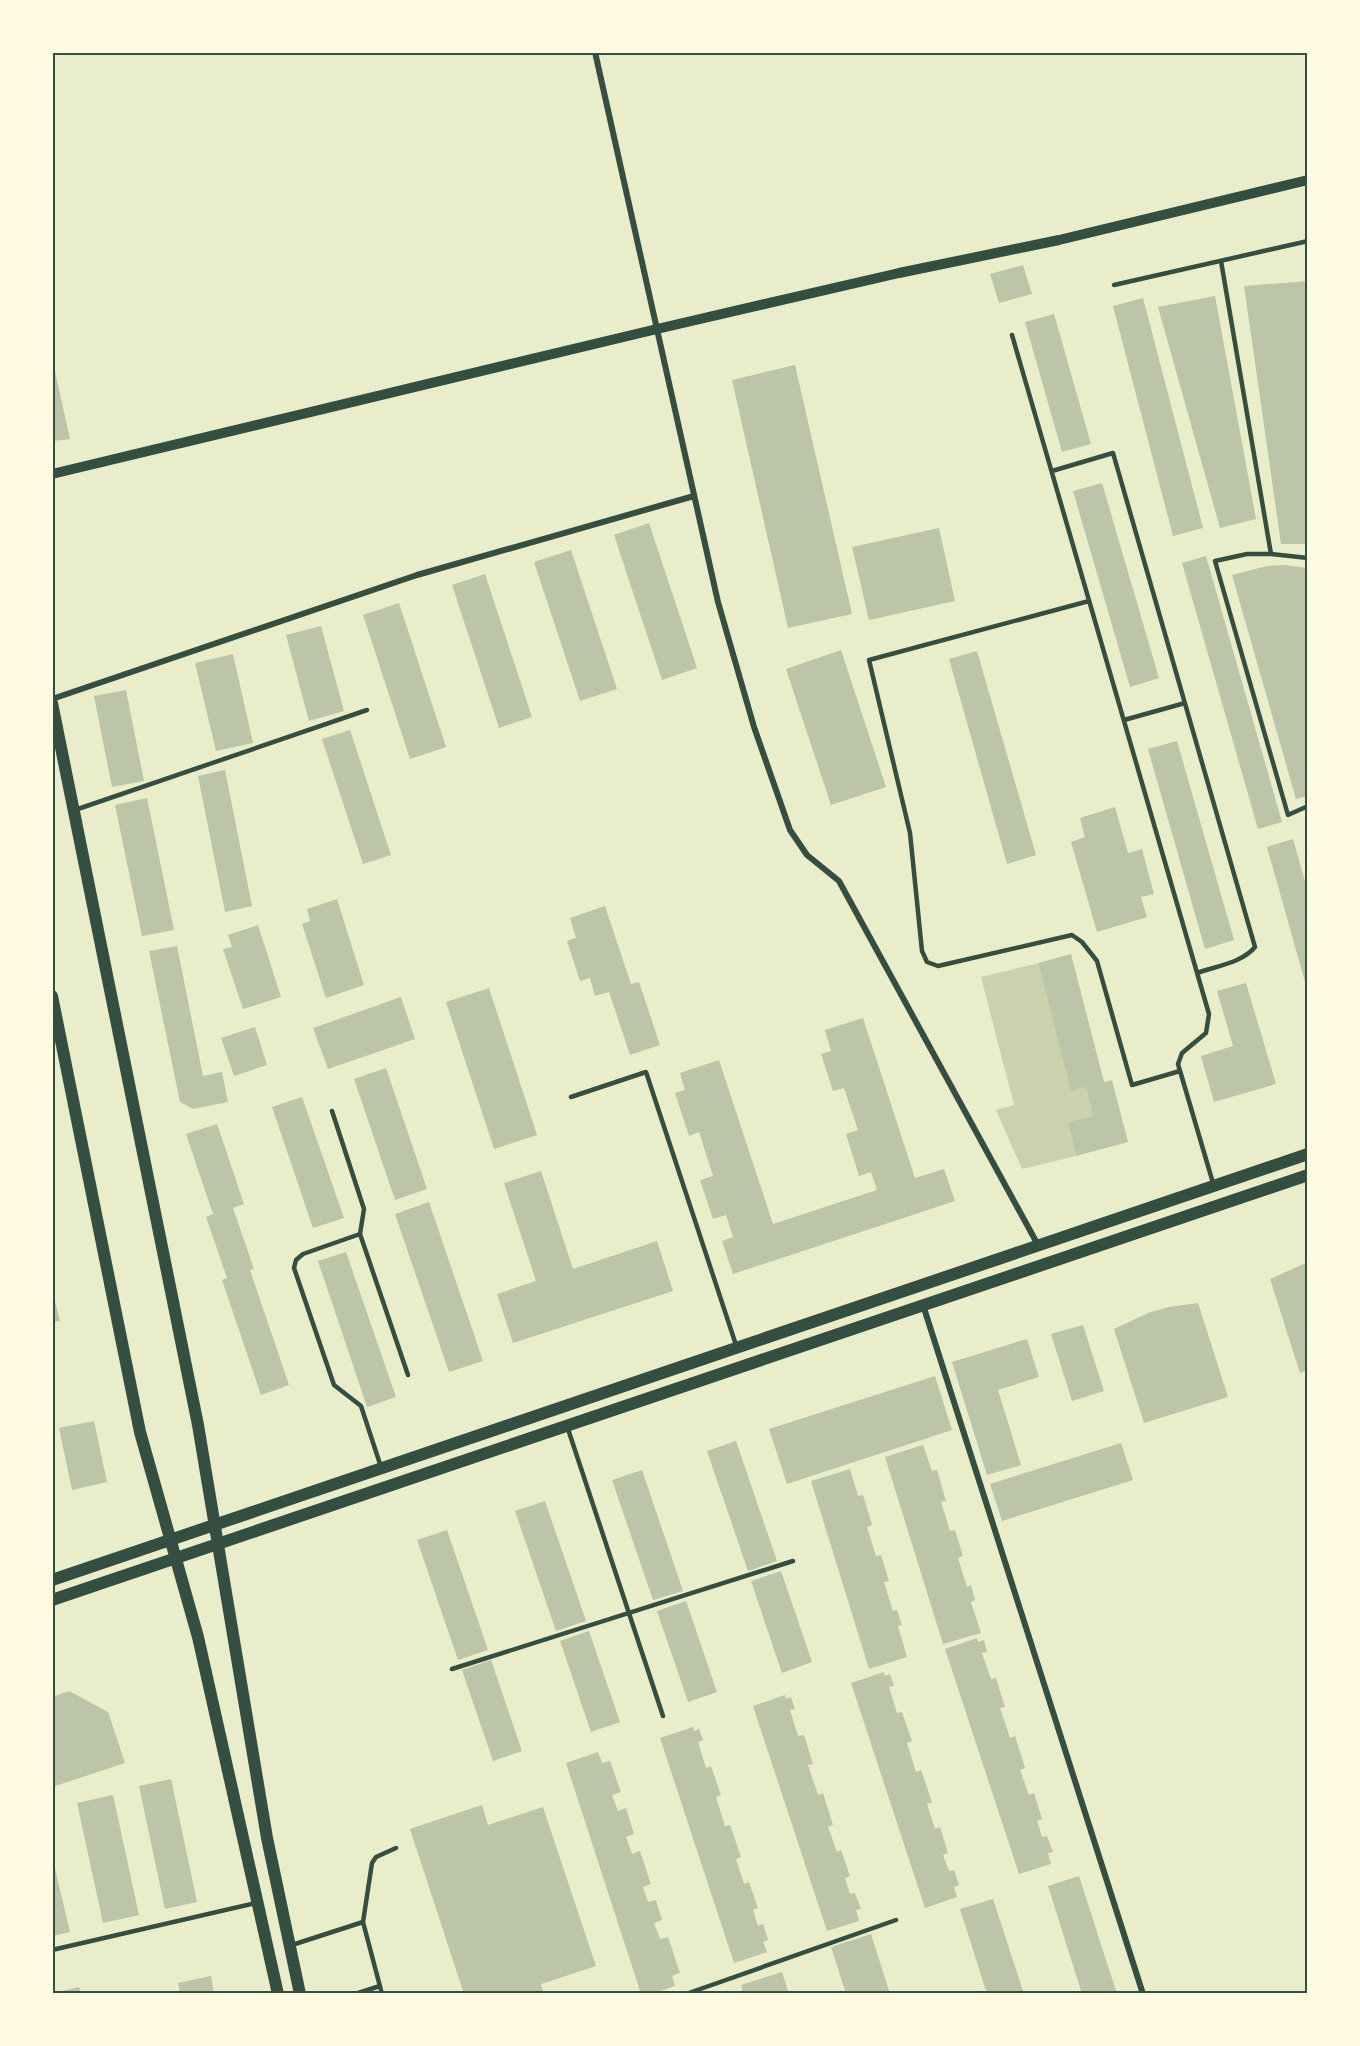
<svg xmlns="http://www.w3.org/2000/svg" width="1360" height="2046" font-family="Mulish,sans-serif">
  <style>
    .green { fill: #cad2ad }
    .building { fill: #bcc5a7 }
    .lines { fill: none; stroke-linecap: round; stroke-linejoin: round }
    .service { stroke: #344e41; stroke-width: 4.5 }
    .minor { stroke: #344e41; stroke-width: 6 }
    .tertiary { stroke: #344e41; stroke-width: 10 }
    .secondary { stroke: #344e41; stroke-width: 12 }
    .neatline { fill: none; stroke: #344e41; stroke-width: 2 }
  </style>
  <rect width="100%" height="100%" fill="#e9edc9"/>
  <!-- green -->
  <path class="green" d="M1038,963l33,127 15,-3 7,29 -25,6 8,34 -54,13 -26,-59 18,-5 -33,-128z"/>
  <!-- building -->
  <path class="building" d="M1023,265l9,29 -33,9 -9,-29z
    M1308,281v263h-27l-37,-258z
    M1215,296l41,223 -36,9 -62,-221z
    M1143,298l60,230 -30,8 -60,-230z
    M1054,314l37,130 -29,8 -37,-130z
    M52,358l18,81 -16,2h-2z
    M795,365l57,249 -64,14 -56,-248z
    M1102,483l57,195 -29,9 -57,-196z
    M649,523l48,145 -35,12 -48,-145z
    M939,528l16,73 -86,19 -17,-73z
    M571,550l46,139 -37,12 -46,-139z
    M1206,556l76,266 -24,7 -76,-266z
    M1284,565l24,3v228l-12,3 -64,-224 35,-9z
    M485,574l47,143 -33,11 -47,-143z
    M399,603l47,144 -36,12 -47,-144z
    M321,626l23,85 -35,10 -23,-86z
    M841,650l45,137 -55,18 -45,-136z
    M977,651l59,204 -29,9 -58,-205z
    M233,654l20,89 -37,8 -21,-88z
    M126,690l18,91 -32,6 -18,-91z
    M350,730l41,125 -28,9 -41,-125z
    M1177,741l57,199 -29,9 -57,-200z
    M225,770l27,136 -27,6 -27,-136z
    M147,798l27,132 -32,6 -27,-131z
    M1115,807l13,46 14,-4 12,45 -13,3 6,20 -50,15 -26,-90 14,-5 -5,-19z
    M1293,839l15,53 -1,97 -40,-142z
    M337,899l27,86 -38,13 -24,-74 8,-3 -3,-12z
    M605,906l26,78 8,-2 21,63 -30,10 -21,-63 -14,4 -5,-18 -10,3 -13,-40 9,-3 -6,-20z
    M258,925l23,72 -38,12 -20,-60 9,-2 -4,-12z
    M177,946l26,130 19,-4 6,30 -35,7 -13,-7 -31,-151z
    M1071,954l33,128 8,-2 16,62 -52,14 -8,-34 25,-6 -7,-29 -15,4 -33,-128z
    M1246,983l30,101 -62,18 -13,-46 32,-10 -16,-55z
    M489,988l48,147 -43,14 -48,-147z
    M401,997l14,42 -87,30 -15,-41z
    M863,1018l52,160 29,-9 11,32 -222,73 -11,-33 11,-4 -7,-22 -13,4 -13,-39 13,-4 -14,-44 -10,4 -14,-43 10,-3 -5,-17 39,-13 54,164 104,-34 -6,-18 -12,4 -13,-42 12,-4 -14,-42 -11,3 -12,-37 10,-3 -6,-21z
    M255,1027l12,38 -33,11 -13,-38z
    M386,1068l41,121 -32,11 -41,-121z
    M302,1097l42,121 -31,10 -41,-121z
    M217,1124l27,80 -11,4 21,61 -4,1 39,115 -28,10 -39,-115 5,-2 -21,-61 7,-3 -27,-80z
    M541,1171l32,98 84,-28 16,50 -160,52 -16,-49 39,-13 -32,-98z
    M429,1202l54,159 -34,11 -54,-158z
    M346,1252l50,145 -29,10 -49,-146z
    M1308,1262v108l-8,3 -30,-94z
    M52,1289l8,32 -8,1z
    M1198,1303l30,94 -84,26 -30,-94 34,-16 21,-6z
    M1083,1325l21,66 -32,10 -21,-67z
    M1027,1339l12,38 -41,13 23,75 -34,10 -35,-113z
    M935,1376l17,54 -165,54 -18,-55z
    M94,1421l13,61 -35,8 -13,-62z
    M736,1441l41,120 -29,10 -41,-120z
    M1121,1443l12,37 -131,41 -12,-37z
    M923,1445l9,26 5,-1 9,31 -5,1 9,29 5,-1 8,26 -5,2 9,29 4,-2 4,15 -4,2 10,31 -38,11 -58,-187z
    M850,1469l8,27 5,-1 9,30 -5,2 9,29 5,-1 8,26 -5,1 9,29 4,-1 5,15 -4,1 9,31 -38,12 -58,-188z
    M642,1470l41,121 -30,9 -41,-120z
    M545,1501l41,120 -30,10 -41,-120z
    M447,1530l41,120 -30,10 -41,-120z
    M781,1571l31,91 -30,11 -31,-92z
    M686,1601l31,91 -29,10 -31,-91z
    M589,1631l31,91 -29,10 -31,-91z
    M977,1638l1,4 6,-2 3,12 -5,1 9,26 5,-1 9,29 -5,1 10,30 5,-2 10,32 -5,2 9,25 5,-2 8,26 -5,2 5,16 5,-1 6,16 -5,1 3,11 -32,10 -74,-225z
    M491,1660l31,91 -29,10 -31,-91z
    M884,1672l1,4 5,-2 4,12 -5,1 8,26 5,-1 10,29 -5,2 9,29 5,-2 11,32 -5,2 8,25 5,-2 8,26 -5,2 6,16 5,-1 5,15 -5,2 3,10 -32,11 -74,-225z
    M69,1691l39,21 17,51 -73,24v-90z
    M785,1695l1,4 5,-2 4,12 -5,1 8,26 6,-1 9,29 -5,1 10,30 5,-2 10,32 -5,2 9,25 4,-2 9,26 -5,2 5,16 5,-1 6,16 -5,1 3,11 -32,10 -74,-225z
    M693,1727l1,4 5,-2 4,11 -5,2 8,26 5,-2 10,29 -5,2 9,29 5,-1 11,32 -5,2 8,25 5,-2 9,26 -5,2 5,16 5,-2 5,16 -5,2 4,10 -33,11 -74,-225z
    M598,1752l4,11 8,-2 11,31 -9,3 6,16 8,-3 8,26 -8,3 6,17 8,-3 11,33 -8,3 5,15 8,-2 6,20 -8,3 6,16 8,-2 12,36 -8,3 3,10 -23,8h-11l-75,-231z
    M171,1779l26,123 -32,7 -26,-123z
    M113,1795l26,120 -36,8 -26,-120z
    M482,1805l6,20 55,-18 53,159 -55,18 3,10h-80l-54,-165z
    M52,1856l18,76 -18,4z
    M1079,1876l38,118h-35l-34,-108z
    M993,1899l31,95h-37l-27,-85z
    M871,1934l19,60h-44l-15,-47z
    M782,1972l7,22h-46l-2,-9z
    M211,1976l3,18h-34l-2,-11z
    M79,1987l2,7h-28v-1z"/>
  <g class="lines">
    <!-- service -->
    <path class="service" d="M1221,261l50,293
      M1114,285l194,-44
      M1012,335l197,679 -3,19 -24,20 -4,11 35,119
      M1052,471l61,-18 142,494c-13,16 -39,19 -58,26
      M1308,558l-37,-4h-24l-32,7 73,254 20,-9
      M1089,601l-220,59 41,173 12,118 5,11 11,4 134,-31 10,7 15,19 35,124 48,-14
      M1124,720l61,-17
      M75,810l292,-100
      M571,1097l75,-25 90,273
      M332,1111l32,98 -4,25 48,141
      M360,1234l-57,20 -7,6 -2,8 40,117 27,21 20,61
      M567,1426l96,290
      M452,1669l341,-108
      M292,1945l71,-23
      M52,1950l204,-47
      M355,1994l25,-8
      M382,1994l-19,-72 9,-59 4,-6 20,-9
      M686,1994l210,-74"/>
    <!-- minor -->
    <path class="minor" d="M595,52l123,550 36,125 36,103 17,25 32,26 199,364
      M52,699l365,-124 277,-79
      M923,1305l220,689"/>
    <!-- tertiary -->
    <path class="tertiary" d="M52,474l605,-145 242,-56 160,-33 249,-60"/>
    <!-- secondary -->
    <path class="secondary" d="M52,703l146,722 69,413 33,156
      M52,996l88,436 58,205 80,357
      M52,1580l1256,-426
      M52,1600l1256,-425"/>
  </g>
  <!-- border -->
  <rect width="1360" height="2046" fill="none" stroke="#fefae0" stroke-width="108"/>
  <rect x="54" y="54" width="1252" height="1938" class="neatline"/>
</svg>
